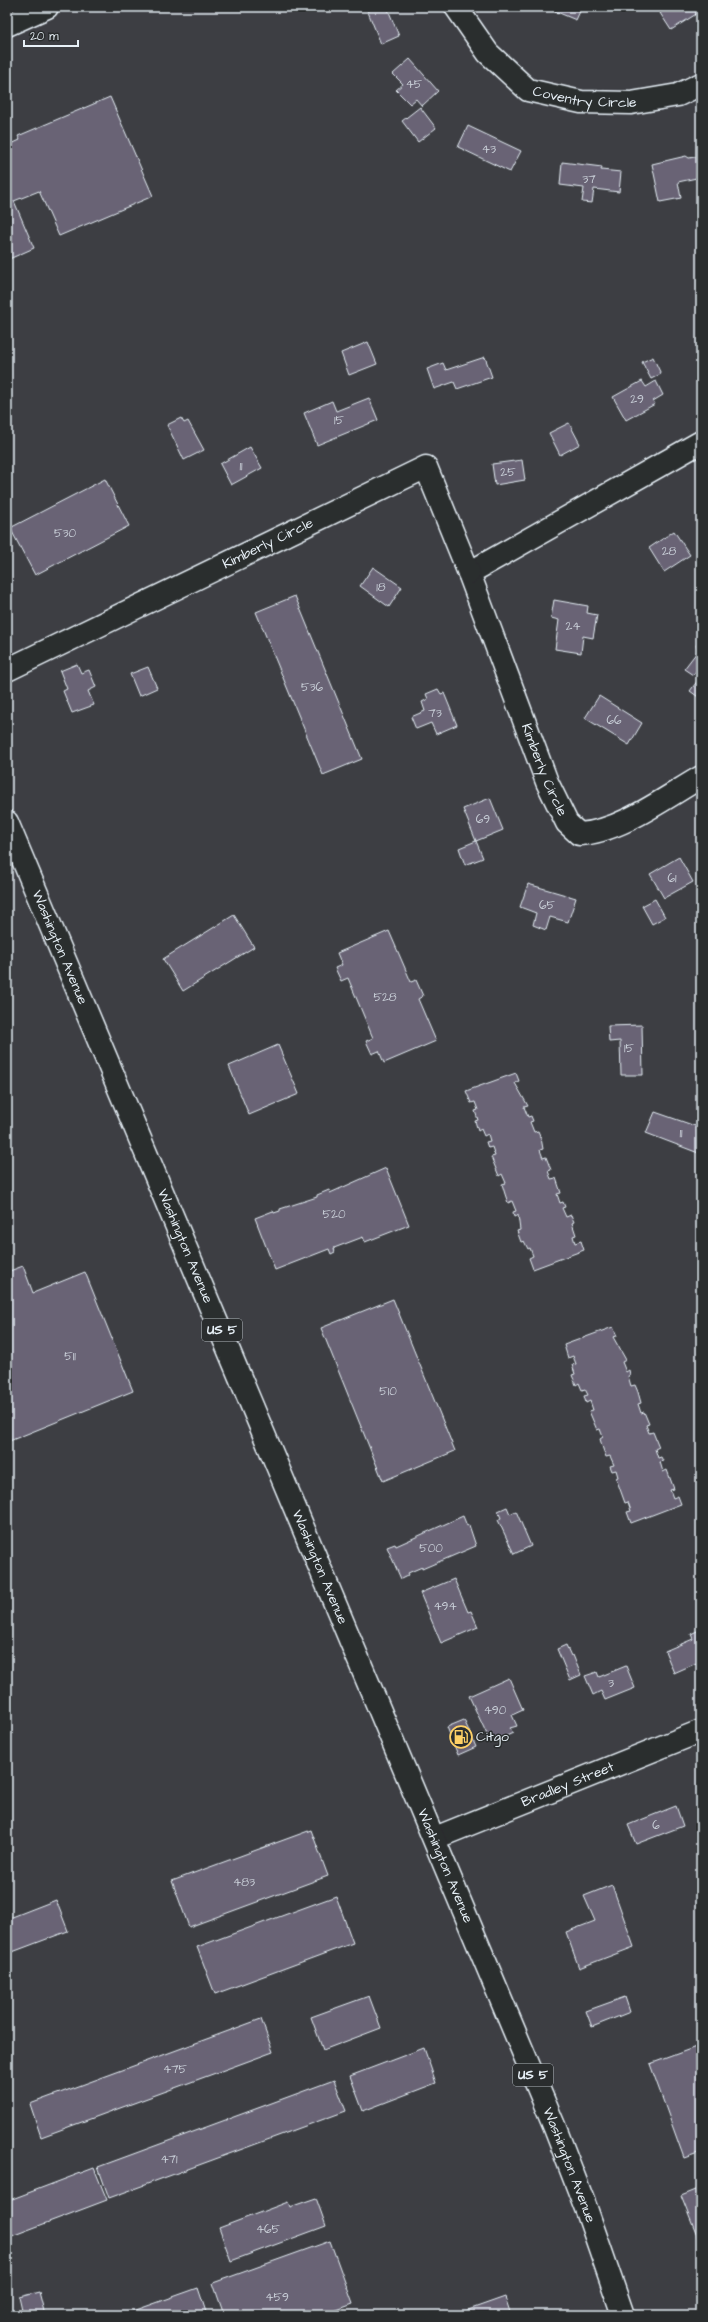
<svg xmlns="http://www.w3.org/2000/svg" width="708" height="2322" font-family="'Architects Daughter',sans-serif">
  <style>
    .building { fill: #696475; stroke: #e8f1f8 }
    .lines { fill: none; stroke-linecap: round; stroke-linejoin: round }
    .minor-casing { stroke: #e8f1f8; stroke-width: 25 }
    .tertiary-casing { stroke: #e8f1f8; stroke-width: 25 }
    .primary-casing { stroke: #e8f1f8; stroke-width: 25 }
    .minor { stroke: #2a2d2e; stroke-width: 22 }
    .tertiary { stroke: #2a2d2e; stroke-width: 22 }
    .primary { stroke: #2a2d2e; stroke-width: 22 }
    .labels { text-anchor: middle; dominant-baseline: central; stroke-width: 3; stroke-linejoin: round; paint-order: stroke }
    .number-label { font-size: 12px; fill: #c8ced7 }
    .shield { fill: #2a2d2e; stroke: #afb6bb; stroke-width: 1 }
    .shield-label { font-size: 13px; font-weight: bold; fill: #e8f1f8 }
    .street-label { font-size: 14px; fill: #e8f1f8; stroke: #2a2d2e }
    .poi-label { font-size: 14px; fill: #e8f1f8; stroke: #2a2d2e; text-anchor: start }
  </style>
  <rect width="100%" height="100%" fill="#3d3e43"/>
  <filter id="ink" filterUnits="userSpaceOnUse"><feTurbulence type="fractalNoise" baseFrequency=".025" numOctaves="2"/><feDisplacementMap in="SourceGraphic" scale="8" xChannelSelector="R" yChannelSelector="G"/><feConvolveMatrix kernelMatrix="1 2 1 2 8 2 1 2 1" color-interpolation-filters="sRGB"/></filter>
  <g filter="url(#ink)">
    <!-- building -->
    <path class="building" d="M366,7h21l12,29 -18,8z
      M545,7h37l-6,13z
      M668,7h33v4l-30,19 -11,-17z
      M410,59l28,32 -16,15 -6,-7 -6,5 -14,-14 7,-6 -10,-10z
      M110,97l43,99 -94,40 -20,-45 -25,10 20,47 -27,12v-114l13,-6 -2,-4z
      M420,107l16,21 -18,14 -16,-21z
      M468,126l53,25 -11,21 -52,-25z
      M686,156l3,2 12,-2v21l-23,5 3,16 -21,4 -8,-38z
      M562,162l40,5 -1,3 20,2 -2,20 -25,-3 -2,14 -10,-1 2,-14 -24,-3z
      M368,342l9,22 -28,11 -8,-22z
      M485,357l7,20 -35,12 -3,-7 -20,7 -7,-20 16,-6 3,7z
      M653,357l8,17 -10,5 -9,-17z
      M642,381l4,6 10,-6 7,14 -10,6 2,3 -29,16 -13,-23z
      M369,398l9,22 -61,25 -13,-32 28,-12 4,10z
      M181,418l3,5 4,-2 16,29 -20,10 -17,-35z
      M569,423l11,21 -20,11 -11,-22z
      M250,447l12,21 -31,17 -11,-21z
      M522,460l3,20 -30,5 -3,-21z
      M105,479l24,47 -94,49 -25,-47z
      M674,531l16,24 -26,17 -15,-24z
      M373,567l29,20 -13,20 -29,-21z
      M295,596l67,163 -39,16 -67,-163z
      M554,600l34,6 -1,7 10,2 -4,23 -10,-2 -2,17 -26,-4 4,-29 -8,-2z
      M701,639v26l-8,10 -9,-6 16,-21 -4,-2z
      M77,664l4,9 8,-3 7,17 -8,4 6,14 -22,8 -9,-22 4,-2 -7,-18z
      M148,667l9,21 -18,8 -9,-22z
      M701,676v23l-11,-8z
      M438,689l3,5 3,-1 13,32 -21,9 -5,-11 -15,6 -5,-12 14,-6 -3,-9 6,-3 -2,-5z
      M599,696l43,27 -13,22 -44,-27z
      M490,798l13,32 -27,11 -13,-32z
      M476,841l7,17 -18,7 -6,-17z
      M679,857l14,25 -29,16 -14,-24z
      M528,884l48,14 -8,24 -18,-5 -4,13 -13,-5 3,-12 -16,-6z
      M655,899l10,18 -13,7 -10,-18z
      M234,915l20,32 -71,44 -20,-32z
      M389,931l22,51 5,-2 7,16 -5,3 18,42 -52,22 -5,-12 -7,3 -6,-13 7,-3 -25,-60 -7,3 -6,-13 7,-3 -5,-12z
      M642,1025l1,50h-22l-1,-34 -11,1 -1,-16z
      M278,1045l21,49 -50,21 -20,-49z
      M516,1073l3,8 -4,2 13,23 -4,1 4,10 3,-1 2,5 -3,1 4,10 4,-1 3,7 2,11 -3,1 3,8 3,-1 5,13 -3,1 3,8 5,-1 5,15 -4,1 3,9 3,-1 2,5 -3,1 4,9 5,-2 3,7 -2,1 4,12 -3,1 2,7 6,-2 3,9 -51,19 -4,-11 4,-2 -3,-8 -2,1 -4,-8 -3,1 -4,-11 3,-1 -2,-15 -4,2 -1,-5 3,-1 -4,-10 -4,2 -3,-9 -3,-10 4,-1 -4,-9 -3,2 -8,-19 4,-1 -3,-9 -4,1 -2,-6 4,-1 -2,-7 -4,2 -3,-7 -3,2 -3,-10 3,-1 -3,-9 3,-1 -3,-8 -4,1 -5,-12z
      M655,1112l46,16v26l-55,-21z
      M386,1168l23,57 -44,17 -2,-5 -29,11 1,4 -4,2 -2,-5 -54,21 -20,-52 18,-7 1,2 6,-2v-2l37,-12v-2l12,-5 1,3z
      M23,1266l10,27 52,-21 48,119 -126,51v-170z
      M393,1299l62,152 -72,30 -62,-153z
      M613,1327l4,9 -4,1 13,23 -4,2 4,10 3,-2 1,5 -2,1 3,10 4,-1 3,7 3,11 -3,1 3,9 3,-1 5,12 -3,1 3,8 4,-1 6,15 -4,2 3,9 3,-1 2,4 -3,1 3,10 4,-2 7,19 -4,1 3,8 5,-2 3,8 -50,19 -4,-11 4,-1 -3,-9 -3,1 -9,-25 2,-1 -2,-7 -4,1 -2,-5 4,-1 -4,-9 -4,1 -3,-8 -3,-10 3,-2 -3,-8 -3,1 -8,-19 4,-1 -3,-9 -4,2 -2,-7 4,-1 -3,-6 -3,1 -3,-7 -3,2 -4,-10 3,-1 -3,-9 4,-1 -3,-8 -5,2 -4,-13z
      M507,1507l3,7 6,-3 15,35 -17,8 -16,-34 3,-2 -3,-7z
      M463,1516l4,10 2,-1 7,21 -54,23v-2l-14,6 1,2 -8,4 -14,-32 8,-3 1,2z
      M454,1579l14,33 3,-1 7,16 -37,16 -21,-50z
      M701,1629v32l-27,12 -9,-22 28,-12 -2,-5z
      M566,1645l5,11 2,-1 8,20 -11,5 -13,-31z
      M626,1666l9,22 -30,12 -4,-9 -8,4 -8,-19 12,-4 2,5z
      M509,1678l14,32 -11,5 5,11 -7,2 3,5 -22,10 -22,-47z
      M464,1720l12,27 -18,8 -11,-28z
      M676,1806l7,20 -47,18 -8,-19z
      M311,1830l17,46 -139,51 -17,-46z
      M612,1885l22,62 -55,21 -13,-36 29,-11 -11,-25z
      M336,1896l17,47 -138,51 -18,-47z
      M56,1900l12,31 -61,23v-35z
      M369,1996l12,32 -58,22 -12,-33z
      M625,1997l5,15 -38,15 -6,-16z
      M261,2019l12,33 -232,85 -11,-33z
      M696,2047l5,15v90l-17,6 -34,-94z
      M424,2048l12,35 -73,28 -13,-35z
      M334,2080l12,31 -237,87 -11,-31z
      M94,2168l13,32 -98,37 -2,-6v-30z
      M701,2188v58l-20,-50z
      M316,2198l10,28 -95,35 -12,-33 69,-26 2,5z
      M330,2241l23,63 -30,11h-99l-11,-32z
      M198,2288l9,27h-85z
      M39,2292l6,23h-22l-4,-18z
      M505,2297l6,18h-57z"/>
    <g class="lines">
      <!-- minor casing -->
      <g class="minor-casing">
        <g id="minor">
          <path id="s1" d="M456,7l32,46 40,37 53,12 50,1 47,-8 23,-11"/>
          <path d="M7,25l40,-18"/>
          <path id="s2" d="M701,442l-232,131 78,209 20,41 12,11c41,-2 87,-37 122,-57"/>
          <path id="s3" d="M7,670l419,-203 43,106"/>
        </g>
      </g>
      <!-- tertiary casing -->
      <g class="tertiary-casing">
        <g id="tertiary">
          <path id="s4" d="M435,1838l266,-107"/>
        </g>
      </g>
      <!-- primary casing -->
      <g class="primary-casing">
        <g id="primary">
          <path id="s5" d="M7,822l548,1306 32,83 36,104"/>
        </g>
      </g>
      <!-- minor -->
      <use href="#minor" class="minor"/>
      <!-- tertiary -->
      <use href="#tertiary" class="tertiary"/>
      <!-- primary -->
      <use href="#primary" class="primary"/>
    </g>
  </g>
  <!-- icons -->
  <defs>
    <g id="fuel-ring" transform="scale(1.15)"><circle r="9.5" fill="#2a2d2e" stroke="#ffd166" stroke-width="1.5"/><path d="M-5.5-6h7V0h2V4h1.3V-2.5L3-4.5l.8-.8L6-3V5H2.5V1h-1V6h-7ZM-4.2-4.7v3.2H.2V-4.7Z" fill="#ffd166"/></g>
  </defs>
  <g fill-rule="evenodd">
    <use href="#fuel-ring" x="461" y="1737"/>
  </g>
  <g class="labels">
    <!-- number labels -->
    <g class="number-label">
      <text x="414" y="84">45</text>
      <text x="489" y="149">43</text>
      <text x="589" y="179">37</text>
      <text x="637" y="399">29</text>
      <text x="339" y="420">15</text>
      <text x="241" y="466">11</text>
      <text x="508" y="472">25</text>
      <text x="65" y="533">530</text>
      <text x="669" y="551">28</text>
      <text x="381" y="587">18</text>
      <text x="573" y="626">24</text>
      <text x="312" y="687">536</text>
      <text x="435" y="713">73</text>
      <text x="614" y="720">66</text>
      <text x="483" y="819">69</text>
      <text x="672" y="878">61</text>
      <text x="547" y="905">65</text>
      <text x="385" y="997">528</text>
      <text x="629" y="1048">15</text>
      <text x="681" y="1133">11</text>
      <text x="334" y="1214">520</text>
      <text x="70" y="1356">511</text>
      <text x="388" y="1391">510</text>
      <text x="431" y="1548">500</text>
      <text x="445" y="1606">494</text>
      <text x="611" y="1683">3</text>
      <text x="495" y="1710">490</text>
      <text x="656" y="1825">6</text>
      <text x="244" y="1882">483</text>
      <text x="175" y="2069">475</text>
      <text x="169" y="2159">471</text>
      <text x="268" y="2229">465</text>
      <text x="277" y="2297">459</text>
    </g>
    <!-- shield labels -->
    <g class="shield">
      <rect x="202" y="1319" width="40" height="22" rx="3"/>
      <rect x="513" y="2064" width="40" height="22" rx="3"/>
    </g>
    <g class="shield-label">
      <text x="222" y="1330">US 5</text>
      <text x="533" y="2075">US 5</text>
    </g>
    <!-- street labels -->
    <g class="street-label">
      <text stroke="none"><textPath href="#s1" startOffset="168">Coventry Circle</textPath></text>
      <text stroke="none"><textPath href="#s3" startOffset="290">Kimberly Circle</textPath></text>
      <text stroke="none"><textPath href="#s2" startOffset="477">Kimberly Circle</textPath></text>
      <text stroke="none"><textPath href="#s5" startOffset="136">Washington Avenue</textPath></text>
      <text stroke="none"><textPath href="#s5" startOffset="460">Washington Avenue</textPath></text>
      <text stroke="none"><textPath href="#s5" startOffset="808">Washington Avenue</textPath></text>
      <text stroke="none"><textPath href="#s4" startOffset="143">Bradley Street</textPath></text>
      <text stroke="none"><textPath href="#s5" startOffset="1132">Washington Avenue</textPath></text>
      <text stroke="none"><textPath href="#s5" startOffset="1456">Washington Avenue</textPath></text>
    </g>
    <!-- poi labels -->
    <g class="poi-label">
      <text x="476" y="1737">Citgo</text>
    </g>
  </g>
  <!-- margin -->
  <rect width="708" height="2322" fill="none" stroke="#2a2d2e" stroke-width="24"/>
  <rect x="12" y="12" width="684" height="2298" fill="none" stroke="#e8f1f8" stroke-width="1.5" filter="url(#ink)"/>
  <!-- scale -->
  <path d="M24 40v6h54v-6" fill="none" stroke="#e8f1f8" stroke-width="2"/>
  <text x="30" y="40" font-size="12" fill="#e8f1f8" stroke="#2a2d2e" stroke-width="3" paint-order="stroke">20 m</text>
</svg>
